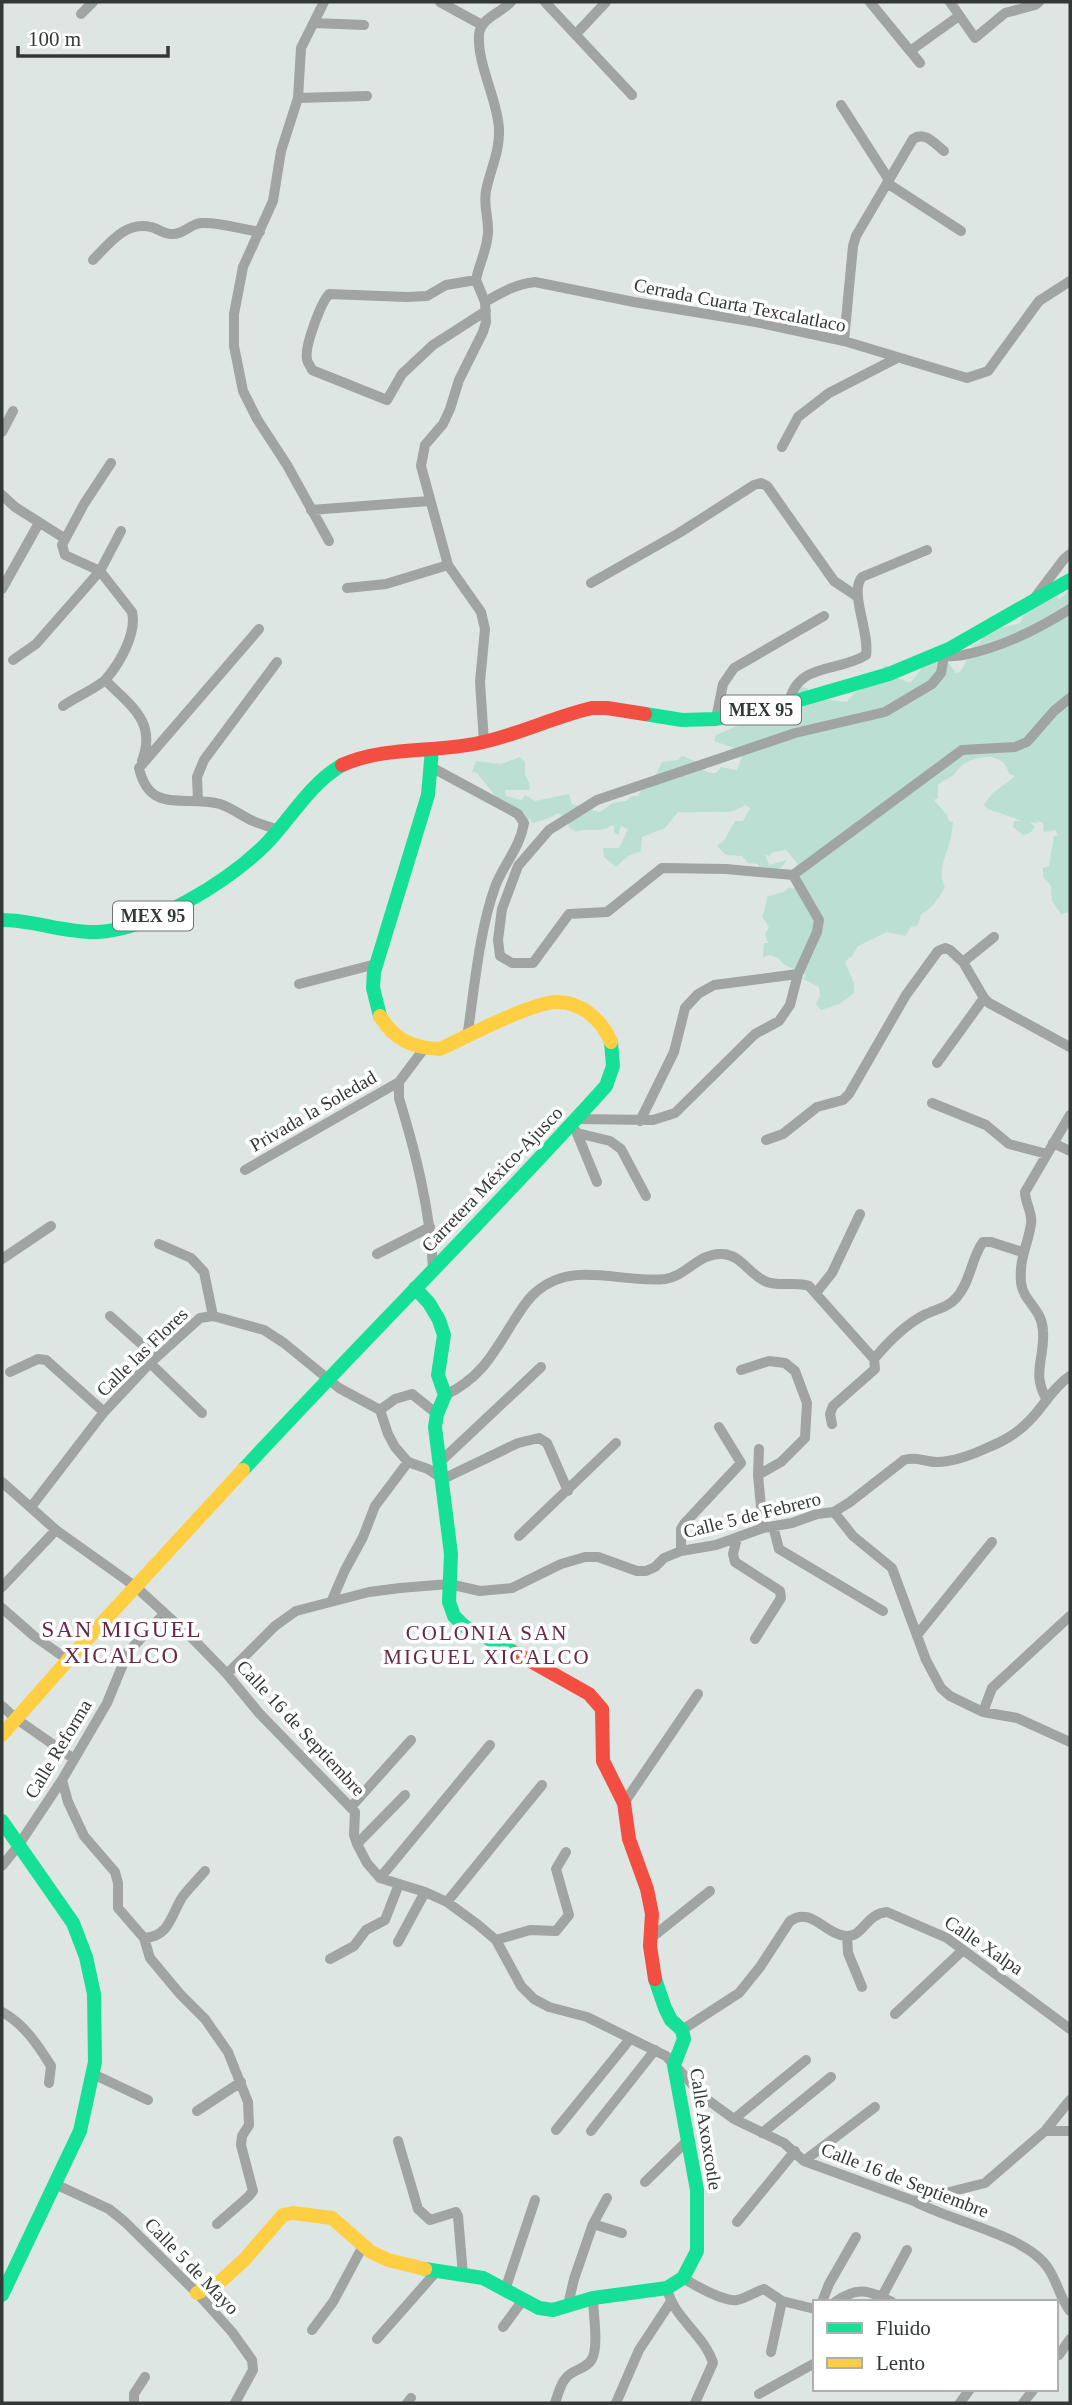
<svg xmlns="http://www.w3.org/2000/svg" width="1072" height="2405" font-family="Georgia,serif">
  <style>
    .green { fill: #bcdfd4 }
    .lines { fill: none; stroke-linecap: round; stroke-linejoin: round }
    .street { stroke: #a0a4a2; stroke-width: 10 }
    .fast { stroke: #16e098; stroke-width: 14 }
    .slow { stroke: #ffcf43; stroke-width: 14 }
    .jam { stroke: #f24e42; stroke-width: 14 }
    .labels { text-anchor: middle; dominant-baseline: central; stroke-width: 7; stroke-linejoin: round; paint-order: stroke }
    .shield { fill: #fff; stroke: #707472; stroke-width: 2 }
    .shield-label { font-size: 18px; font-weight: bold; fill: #323936 }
    .street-label { font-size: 19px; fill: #323936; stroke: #fff }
    .neighbourhood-label { font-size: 21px; letter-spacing: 2px; fill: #672746; stroke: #fff }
    .quarter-label { font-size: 23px; letter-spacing: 2px; fill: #672746; stroke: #fff }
  </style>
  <rect width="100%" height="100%" fill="#dde6e3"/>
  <!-- green -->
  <path class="green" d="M1069,585l1,327 -9,2 -9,-13 -1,-15 -8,-10v-8l6,-2 5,-30h4l-2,-6 -12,2 -1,-9 -9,-4 5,4 -9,-1 5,5 -5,6 -7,2 -10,-8 1,-6h8l-34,-12 -4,-4c7,-14 20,-19 31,-29l-6,-2c-5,-23 -30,-19 -45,-10 -5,3 -7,8 -12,12 -4,3 -9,4 -14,9v13l-4,2 13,15 2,6 4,1c-1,7 -1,15 -4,22 -4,14 -12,29 -4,43 -6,11 -13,22 -24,27l-3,11 -7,2 -6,9 -18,-4 -29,14 -7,12 -2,-1 -4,6 9,20v10l-15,11 -18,6 -5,-6 4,-8 -1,-9 -16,-8 3,-4c-9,-5 -22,-8 -28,-17l-8,-3 -7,2 1,-14h4l-3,-9 4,-7 -7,-11c3,-4 4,-13 5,-19l18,-6 4,-4 4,2 8,-14 -6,-4 2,-8 -11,-13 -13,2 -4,4 -4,-2 4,11 18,-5 -6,8 -21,4 -2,-8 -10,-1 -6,-7 -16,-1 -9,-9 8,-7 10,-18h8l7,-13 -5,-3c-18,11 -20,6 -39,7 -10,0 -17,1 -28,0l-13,16 -23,9 -1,14 -13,5 -12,11 -12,-10 -1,-9h16l9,-19 -7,-3 -3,9 -4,-3v-5l-2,-2c-12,10 -24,1 -36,7l-8,-5 2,-8 -12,-6c-6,4 -19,9 -26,10l-2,-5 -6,7 -19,-17 -28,-35 -5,-1 4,-11 25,3 19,-7 5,5v12l5,11 -1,5h-24l1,6 16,4 3,-5 10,6 34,-7 3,10 28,8 13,-9 13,-2 6,-5h6c3,-7 7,-8 12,-14 5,-4 9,-14 12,-20l16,-2 4,-4 16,6 -4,8 3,2 4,-3 9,4h6l5,-6 16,3 5,-13 -2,-7 -26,-9 2,-6 33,-14 9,-1 2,-4 41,-29 6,1 7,10 33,4 6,-8 12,-7 20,-21h3v8l22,9 14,-17 15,-7 10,4 7,10 4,-1 10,-17 -7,-2 17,-11 6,-10 34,-9 10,-19 24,-11 5,6 7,-5z"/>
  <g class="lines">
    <!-- street -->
    <path class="street" d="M324,2l-23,46 -3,50 -17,53 -8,50 -30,66 -9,47v32l9,45 14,28 30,46 42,76
      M440,2l42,23
      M545,2l87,93
      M870,2l50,61
      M950,2l25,36 30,-25 30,-8 4,-3
      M81,14l12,-12
      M314,23l50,2
      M576,34l30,-32
      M910,51l49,-35
      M298,98l69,-2
      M841,105l48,75
      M887,183l74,48
      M93,260c16,-16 32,-39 58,-33 6,1 13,7 20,7 12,1 19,-10 30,-11 18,-1 40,6 59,9
      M476,280l-30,5 -19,11 -20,1 -78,-3c-8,9 -25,53 -22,65 0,3 4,8 5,11l75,30 15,-26 31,-29 53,-34
      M485,302c17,-10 31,-18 50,-20l99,20 122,20 88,19 123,37 21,-7 51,-70 31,-20
      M844,341l9,-95 3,-10 57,-97c12,-8 21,4 31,12
      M2,432l11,-21
      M782,447l16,-30 31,-24 68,-35
      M2,495l13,12 49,31
      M311,510l118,-9
      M591,583l88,-50 75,-48 7,-2 6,3 67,95 24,16
      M347,588l39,-4 62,-19
      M2,589l37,-66
      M1036,596l28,-37 6,-5
      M259,629l-120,139c11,48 47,26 81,36 12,4 22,12 33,17 9,4 18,6 26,9
      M941,656c7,0 15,1 22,-1 38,-7 75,-26 107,-46
      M944,656l-3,17 -9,11 -47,28 -90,21 -198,67 -48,30 -31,36 -16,43 -4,31 2,16 12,7h21l36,-49 38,-2 55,-44 64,1 67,6 169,-125 53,-3 12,-5 27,-31 16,-13
      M13,660l23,-16 64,-73 21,-40
      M105,680c26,26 52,42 37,81
      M789,703c8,-41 48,-30 77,-48 4,-22 -17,-63 -4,-78l65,-27
      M63,706c11,-8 36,-19 43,-27 14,-16 31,-46 26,-67l-32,-41 -35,-16 -3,-10 22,-41 27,-41
      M716,719l7,-35 11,-16 90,-52
      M484,742l-4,-60 5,-53 -4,-17 -33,-47 -27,-99 4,-21 18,-21 7,-15 9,-29 24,-48 3,-10 -1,-20 -9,-22c3,-16 11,-30 12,-47 1,-14 -5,-27 -2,-42 4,-21 14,-39 13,-62 -1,-28 -22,-65 -20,-94 1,-17 22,-22 32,-33
      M431,767l87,47 6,9c-4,25 -21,42 -29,64 -16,44 -21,105 -28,151
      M198,801l-1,-24 7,-17 73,-98
      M963,962l21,36 5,5 81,44
      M299,984l77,-20
      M423,1050l-24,32v16c17,56 31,111 34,170
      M937,1063l47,-65
      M932,1103l54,22 23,19 38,10
      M576,1119l77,1 22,-7 80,-79 24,-13 11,-16 8,-31 19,-42 2,-12 -26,-45
      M640,1121l34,-69 11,-44 13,-14 16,-9 84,-11
      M576,1131l21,51
      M577,1133l33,8 11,8 25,47
      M766,1140l17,-6 34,-27 26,-7 6,-6 57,-99 32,-44 7,-3 5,2 13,12 31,-25
      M1053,1143l17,8
      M245,1170l154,-88
      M159,1244l32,14 13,14 9,44
      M377,1254l53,-27
      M2,1259l49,-33
      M816,1293l16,-20 28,-59
      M110,1316l46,41
      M150,1363l52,50
      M741,1370l28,-9 16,2 10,8 12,32 -2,35 -24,24 -23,13
      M10,1372l28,-13 8,1 58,52
      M445,1395c35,-16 49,-42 68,-73 7,-10 13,-22 23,-30 38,-33 85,-8 129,-13 22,-3 34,-27 58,-25 19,1 27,22 44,28 14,5 29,-1 42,4l65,73c14,-17 31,-34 50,-44 12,-6 24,-7 33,-18 14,-16 14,-39 26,-55h8l31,10
      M1047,1400c-16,-27 -2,-41 -4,-69 -1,-23 -20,-29 -22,-49 -2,-24 7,-37 10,-58 2,-11 -6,-21 -6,-32l45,-77
      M380,1410l8,24 7,13 13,15 20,7 15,10 75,-36 21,-5 8,5 21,48
      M380,1410l15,-11 17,-5 25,20
      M832,1424l-2,-10 3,-8 42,-37 -1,-10
      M759,1449l-1,26 5,53
      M440,1462l101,-95
      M2,1482l54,48 80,57 59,54 32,33 32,39 96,99 -1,23 3,9 10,19 13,15 45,14 22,10 30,22 19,16 25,46 13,13 15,8 38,10 79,39 39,42 29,21 50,24 20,18 110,40c35,20 113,34 134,67 9,13 12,30 22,43
      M31,1507l73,-95 46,-49 50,-45 13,-2 51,14 20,13 55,45 41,22
      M834,1512l19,24 39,32 34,92 15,28 9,8 33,16 34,6 53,24
      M773,1526l6,23 104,62
      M519,1536l97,-93
      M737,1538l-4,16 2,8 45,29 1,7 -26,41
      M681,1551v-22l3,-5 57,-61 -22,-36
      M2,1587l54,-57
      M332,1600l13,-30 18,-33 12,-31 33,-44
      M2,1608l32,28 34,24
      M917,1635l75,-93
      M227,1674l48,-48 21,-15 73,-19 31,-4 49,-4 31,7 32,-3 49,-24 24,-7h13l39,14h9l9,-4 9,-9 17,-7 35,-6 47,-17 29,-5 25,-9 17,-2 16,-10 54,-42c12,-4 21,2 33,2 16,0 37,-8 52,-15 15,-6 30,-15 41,-27 14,-14 23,-33 40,-44
      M2,1706l13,12 59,41
      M983,1712l9,-24 78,-72
      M62,1780l6,22 16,34 31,36 3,11v25l26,30 6,20 30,36 25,25 23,33 20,50 1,23 -7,11 -1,9 12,46 -5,6 -31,27
      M624,1803l74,-109
      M351,1807l60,-67
      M357,1844l48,-49
      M2,1866l16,-20 44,-66 45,-77 21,-51 36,-38
      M380,1878l110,-133
      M447,1902l95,-117
      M847,1936l1,17 14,34
      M144,1938c26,-1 27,-24 39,-42 7,-9 15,-17 22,-25
      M651,1938l59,-47
      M496,1940l34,-10 26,1 13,-16 -13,-46 10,-17
      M398,1942l27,-50
      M330,1959l24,-13 12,-16 19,-10 14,-36
      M2,2012c22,12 36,33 49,54l-2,17
      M895,2014l68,-64
      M682,2030l57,-37 21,-26 30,-46c22,-15 35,14 56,15 18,1 19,-22 41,-24l60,26 123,91
      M93,2074l55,26
      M197,2111l44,-29
      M734,2119l72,-59
      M556,2130l74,-91
      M591,2131l64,-81
      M1045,2131h25
      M762,2133l69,-56
      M398,2141l20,68 12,11 26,-8 2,4 5,59
      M804,2161l71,-54
      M645,2182l42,-41
      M55,2184l54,25 16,13 72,71 35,39 20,28 1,10 -18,33
      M914,2201l71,-18 60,-52 25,-31
      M737,2222l58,-71
      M593,2224l14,-26
      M683,2278c11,7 41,24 54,22 9,-2 18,-8 27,-11l18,12 33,8
      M667,2288c6,30 37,46 46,75l-18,40
      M505,2290l30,-90
      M822,2302l7,-18 27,-47
      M835,2302c22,-16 34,-12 57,0
      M879,2302l28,-52
      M568,2305l6,-26 19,-55 29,9
      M503,2327l20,-27
      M312,2330l21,-28 30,-56
      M377,2339l59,-67
      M771,2352l11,-51
      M1056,2355h3l11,-16
      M759,2394l56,-31
      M134,2403v-9l11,-17
      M407,2403l4,-5
      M555,2403c3,-8 5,-19 11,-25 6,-9 20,-8 26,-19 7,-13 1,-46 1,-61
      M616,2403l23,-53 31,-47
      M960,2403l10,-14
      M1023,2403l11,-14"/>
    <!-- fast -->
    <path class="fast" d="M645,714l37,6 34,-1 73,-16 100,-29 60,-25 121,-69
      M2,920c32,0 63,13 95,12 53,-2 130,-50 168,-87 26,-26 43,-60 77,-80
      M380,1016l-7,-28 1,-16 54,-177 4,-46
      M415,1288l14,15 10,17 5,15 -6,40 7,20 -8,19 -2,13 16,127 -2,48 5,14 10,10 52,27
      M243,1470c119,-129 245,-253 363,-384l7,-20 -2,-24
      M2,1821l71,102 13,34 8,37 1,68 -15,69 -78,164
      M425,2269l58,9 56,30 14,2 40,-12 74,-10 16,-10 14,-27v-61l-23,-125 10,-26 -2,-9 -11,-10 -6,-12 -10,-29"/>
    <!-- slow -->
    <path class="slow" d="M380,1016c14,24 33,32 60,33 26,-12 92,-47 117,-47 26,0 45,19 54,40
      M2,1735l66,-75 175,-190
      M197,2293l24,-12 23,-21 39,-45 10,-2 39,5 39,34 17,8 37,9"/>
    <!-- jam -->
    <path class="jam" d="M342,765c43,-19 91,-12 137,-22 39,-8 74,-26 113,-35h15l38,6
      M516,1653l73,41 13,15 1,52 21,42 5,36 18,50 5,25 -2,32 5,33"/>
  </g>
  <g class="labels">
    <!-- shield labels -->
    <g class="shield">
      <rect x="721" y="695.5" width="80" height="29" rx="5"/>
      <rect x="113" y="901.5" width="80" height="29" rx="5"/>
    </g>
    <g class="shield-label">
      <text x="761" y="710">MEX 95</text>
      <text x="153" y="916">MEX 95</text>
    </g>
    <!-- street labels -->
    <g class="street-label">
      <text transform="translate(740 305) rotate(11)">Cerrada Cuarta Texcalatlaco</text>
      <text transform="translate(313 1111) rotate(-30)">Privada la Soledad</text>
      <text transform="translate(492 1179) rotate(-46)">Carretera México-Ajusco</text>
      <text transform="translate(142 1352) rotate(-44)">Calle las Flores</text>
      <text transform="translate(752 1515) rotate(-14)">Calle 5 de Febrero</text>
      <text transform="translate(301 1728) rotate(47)">Calle 16 de Septiembre</text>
      <text transform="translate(58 1749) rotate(-59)">Calle Reforma</text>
      <text transform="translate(984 1945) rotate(34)">Calle Xalpa</text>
      <text transform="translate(706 2129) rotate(81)">Calle Axoxcotle</text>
      <text transform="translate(905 2180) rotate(21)">Calle 16 de Septiembre</text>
      <text transform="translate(192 2266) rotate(46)">Calle 5 de Mayo</text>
    </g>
    <!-- neighbourhood labels -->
    <g class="neighbourhood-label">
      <text x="487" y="1633">COLONIA SAN<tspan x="487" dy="24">MIGUEL XICALCO</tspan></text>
    </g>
    <!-- quarter labels -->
    <g class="quarter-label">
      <text x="122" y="1629">SAN MIGUEL<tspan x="122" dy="26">XICALCO</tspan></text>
    </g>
  </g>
  <!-- border -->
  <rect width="1072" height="2405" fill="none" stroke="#323936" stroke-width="7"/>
  <!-- legend -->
  <rect x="813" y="2300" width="245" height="91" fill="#ffffff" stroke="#adb0af" stroke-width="2"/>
  <rect x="827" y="2323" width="35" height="10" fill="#16e098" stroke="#adb0af" stroke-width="2"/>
  <text x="876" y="2335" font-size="21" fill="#323936">Fluido</text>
  <rect x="827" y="2358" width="35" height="10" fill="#ffcf43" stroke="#adb0af" stroke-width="2"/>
  <text x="876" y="2370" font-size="21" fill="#323936">Lento</text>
  <!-- scale -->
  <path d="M18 46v10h150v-10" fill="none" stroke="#323936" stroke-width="3.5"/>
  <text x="28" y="46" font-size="21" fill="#323936" stroke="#ffffff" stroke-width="5" paint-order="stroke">100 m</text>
</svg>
